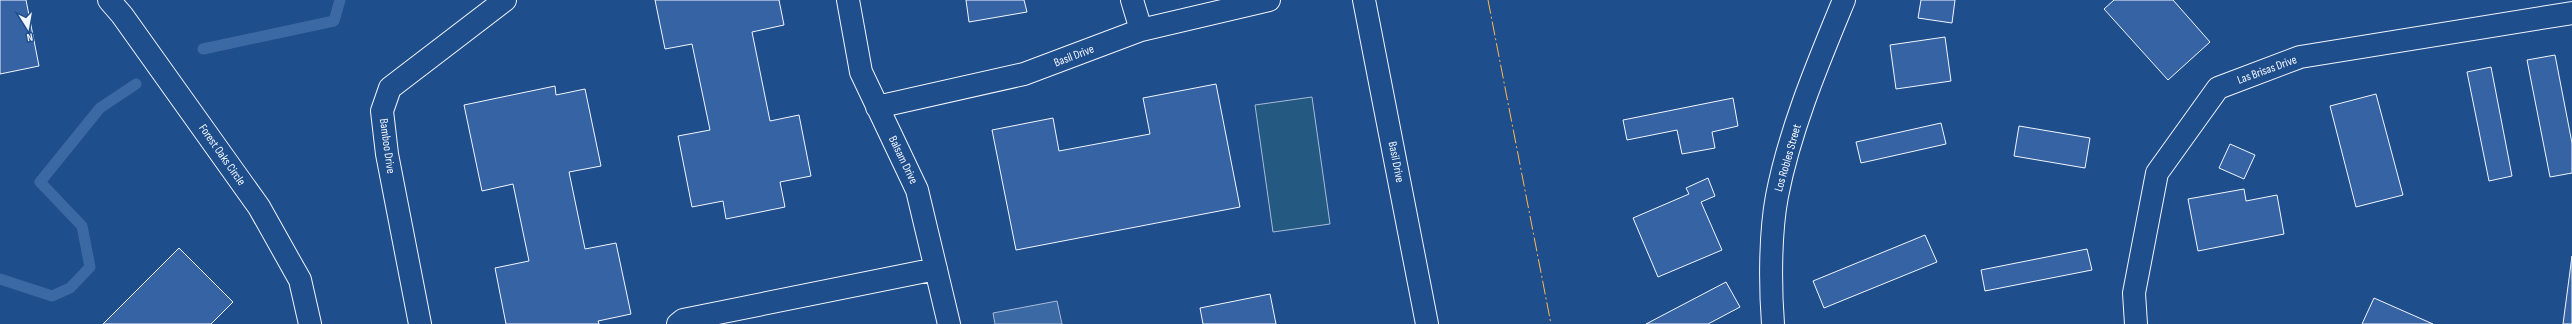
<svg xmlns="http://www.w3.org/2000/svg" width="2572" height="324" font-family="'Sofia Sans Condensed',sans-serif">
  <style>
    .green { fill: #245a82; stroke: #a8bbd7 }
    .water { fill: #3b69a3; stroke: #a8bbd7 }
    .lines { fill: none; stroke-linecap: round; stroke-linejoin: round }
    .stream { stroke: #3b69a3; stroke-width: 11 }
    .building { fill: #3563a3; stroke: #f2f6ff }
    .minor-casing { stroke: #f2f6ff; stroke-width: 24 }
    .minor { stroke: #1f4e8c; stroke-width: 22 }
    .power { stroke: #ffb74d; stroke-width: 1; stroke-dasharray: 14 3 2 3; stroke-linecap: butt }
    .labels { text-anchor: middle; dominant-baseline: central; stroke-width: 3; stroke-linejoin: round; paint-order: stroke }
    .street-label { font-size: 12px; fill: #f2f6ff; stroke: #1f4e8c }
  </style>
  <rect width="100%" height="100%" fill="#1f4e8c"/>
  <!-- green -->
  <path class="green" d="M1312,97l18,127 -57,8 -18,-127z"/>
  <!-- water -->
  <path class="water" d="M1057,301l5,23h-67l-2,-11z"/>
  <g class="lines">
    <!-- stream -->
    <path class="stream" d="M203,49l131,-28 6,-21
      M0,279l52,17 18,-8 20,-21 -8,-41 -42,-44 60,-74 36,-24"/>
  </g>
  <!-- building -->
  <path class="building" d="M0,0h26l13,66 -39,8z
    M655,0h124l5,25 -32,7 18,89 29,-6 12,61 -31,6 5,25 -59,12 -3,-18 -31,6 -14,-71 32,-6 -18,-86 -27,5z
    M966,0h58l3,12 -58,10z
    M1921,0h34l-3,23 -34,-5z
    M2114,0h59l37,42 -42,38 -64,-71z
    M1945,37l6,44 -55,8 -6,-44z
    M2555,55l17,88v30l-22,4 -23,-117z
    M2491,67l21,109 -23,5 -22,-109z
    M1216,84l24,123 -224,43 -24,-120 61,-12 6,33 91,-17 -7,-36z
    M555,86l1,9 29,-6 16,77 -32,6 16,77 31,-6 15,71 -33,7 1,3h-93l-11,-56 34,-7 -16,-77 -31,7 -18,-86z
    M2376,94l27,101 -47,12 -26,-101z
    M1733,98l5,28 -26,6 3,16 -33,6 -5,-24 -50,10 -4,-20z
    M1941,123l5,21 -85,19 -5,-21z
    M2019,126l71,12 -5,30 -71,-12z
    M2230,144l25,11 -11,24 -25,-11z
    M1708,178l7,18 -14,6 21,48 -64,27 -25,-59 56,-24 -3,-6z
    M2244,189l2,12 31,-6 7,39 -86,17 -10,-52z
    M1925,235l12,27 -113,46 -11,-27z
    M179,248l54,54 -22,22h-108z
    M2087,249l5,21 -107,21 -4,-21z
    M2572,256v68h-9z
    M1726,282l14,25 -32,17h-62z
    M1270,294l6,30h-73l-3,-16z
    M2374,298l59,26h-71z"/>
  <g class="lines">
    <!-- minor casing -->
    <g class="minor-casing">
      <path id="minor" d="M109,0l13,15 137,192 41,73 10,44
        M848,0l13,72 56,118 32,134
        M1132,0l9,30
        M1364,0l63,324
        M877,107l147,-33 117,-44 128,-30
        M420,324l-33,-170 -5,-43 8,-23 115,-88
        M678,324l5,-4 253,-51
        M1773,324c-3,-38 -3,-91 4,-128 13,-67 41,-133 67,-196
        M2136,324l-2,-31 23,-120 61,-85 82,-31 272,-44"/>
    </g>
    <!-- minor -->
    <use href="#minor" class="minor"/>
    <!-- power -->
    <path class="power" d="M1488,0l63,324"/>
  </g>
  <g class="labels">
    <!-- street labels -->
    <g class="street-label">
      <text transform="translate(1074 56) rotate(-21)">Basil Drive</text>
      <text transform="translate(2267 70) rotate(-20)">Las Brisas Drive</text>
      <text transform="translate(387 146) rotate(82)">Bamboo Drive</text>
      <text transform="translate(222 155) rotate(55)">Forest Oaks Circle</text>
      <text transform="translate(1788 158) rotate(-74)">Los Robles Street</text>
      <text transform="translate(903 160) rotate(64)">Balsam Drive</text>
      <text transform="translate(1396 162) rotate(79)">Basil Drive</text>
    </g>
  </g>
  <!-- north arrow -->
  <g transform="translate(28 28) rotate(169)" stroke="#1f4e8c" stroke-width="3" paint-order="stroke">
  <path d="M0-3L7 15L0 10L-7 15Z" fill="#f2f6ff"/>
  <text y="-6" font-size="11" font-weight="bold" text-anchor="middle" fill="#f2f6ff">N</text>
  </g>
</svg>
